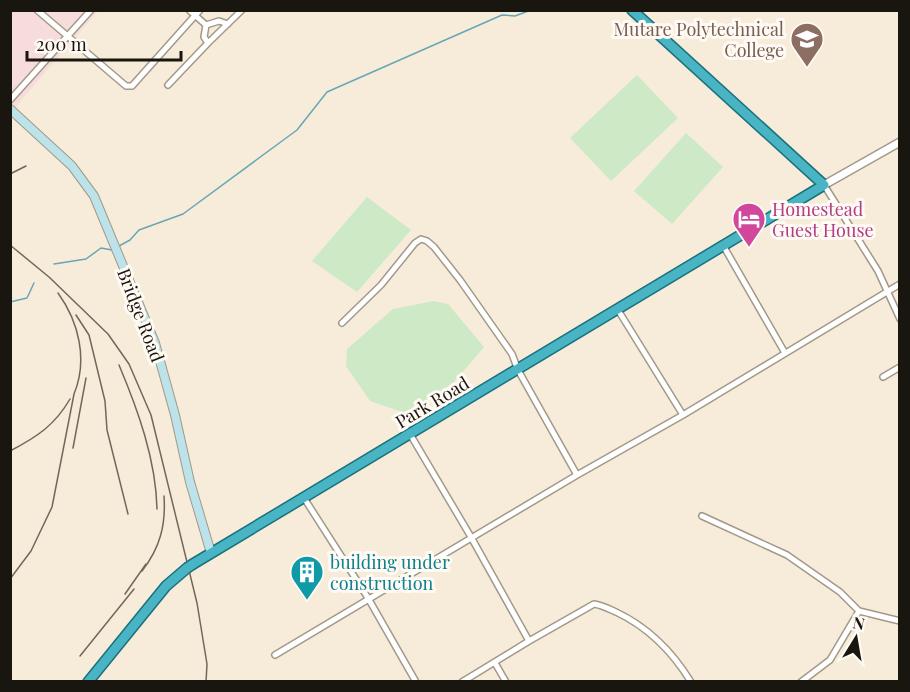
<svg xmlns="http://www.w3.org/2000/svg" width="910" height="692" font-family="'Playfair Display',serif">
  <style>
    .commercial { fill: #f7dcdc }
    .green { fill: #cde9c6 }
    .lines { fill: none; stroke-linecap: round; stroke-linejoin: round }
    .stream { stroke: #67a6b6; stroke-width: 1.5 }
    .minor-casing { stroke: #a29988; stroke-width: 8 }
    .tertiary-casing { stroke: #a29988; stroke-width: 10 }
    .secondary-casing { stroke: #a29988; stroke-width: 10 }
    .trunk-casing { stroke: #1a717c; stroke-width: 12 }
    .minor { stroke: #fff; stroke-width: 5 }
    .tertiary { stroke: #fff; stroke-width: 7 }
    .secondary { stroke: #bbe3e9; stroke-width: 8 }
    .trunk { stroke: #48b4c4; stroke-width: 9 }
    .rail { stroke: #6f685d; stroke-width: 1.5 }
    .trunk-bridge-casing { stroke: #1a717c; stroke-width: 12; stroke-linecap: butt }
    .trunk-bridge { stroke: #48b4c4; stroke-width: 9 }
    .labels { text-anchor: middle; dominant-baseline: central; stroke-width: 6; stroke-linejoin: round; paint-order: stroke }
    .education-label { font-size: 18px; fill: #785e54; stroke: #fffaf3; text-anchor: end }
    .hotel-label { font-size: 18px; fill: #b23c85; stroke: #fffaf3; text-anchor: start }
    .street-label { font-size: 18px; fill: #19150f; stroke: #fffaf3 }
    .culture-label { font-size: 18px; fill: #0d838f; stroke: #fffaf3; text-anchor: start }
  </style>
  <rect width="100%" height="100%" fill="#f7ecda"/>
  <!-- commercial -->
  <path class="commercial" d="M11,11h87l-86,100 -1,-1z"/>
  <!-- green -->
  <path class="green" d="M637,75l41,43 -67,63 -41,-43z
    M686,133l37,34 -51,57 -38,-33z
    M367,197l44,33 -54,62 -45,-31z
    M434,301l14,3 36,43 -30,35 -40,27 -12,3 -32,-11 -24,-35 1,-17 46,-40z"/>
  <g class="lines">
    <!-- stream -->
    <path class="stream" d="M119,246l11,-6 9,-10 44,-16 114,-84 30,-38 175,-77 13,1 16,-6
      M54,264l32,-5 15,-11 11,2
      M10,302l17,-4 7,-15"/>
    <!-- minor casing -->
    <g class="minor-casing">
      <path id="minor" d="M37,10l89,76h6l68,-76
        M189,10l17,15
        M208,43l-4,-6 2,-12 13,-4 9,3
        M168,85l40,-42 34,-33
        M10,100l81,-90
        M824,185l54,86 22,48
        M724,247l61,106
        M618,310l65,105
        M342,323l39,-38 34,-42 6,-4 6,2 7,6 26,33 52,74 6,16 59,105
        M883,377l17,-10
        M410,434l61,103 58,104
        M304,498l64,100 48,84
        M702,516l85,39 53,37 19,19 41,10
        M275,655l302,-180 106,-60 217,-131
        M495,663l11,19
        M462,682l67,-41 65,-37c8,1 15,5 22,8 32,15 56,39 75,70
        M801,682l29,-22 29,-49"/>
    </g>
    <!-- tertiary casing -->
    <g class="tertiary-casing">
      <path id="tertiary" d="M824,185l76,-43"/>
    </g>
    <!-- secondary casing -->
    <g class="secondary-casing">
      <path id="secondary" d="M10,109l62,57 22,30 61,147 20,72 15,67 21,71"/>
    </g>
    <!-- trunk casing -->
    <g class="trunk-casing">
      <path id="trunk" d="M193,564l631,-379 -192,-175
        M88,682l78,-96 21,-18"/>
    </g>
    <!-- minor -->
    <use href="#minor" class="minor"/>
    <!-- tertiary -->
    <use href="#tertiary" class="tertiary"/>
    <!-- secondary -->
    <use href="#secondary" class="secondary"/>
    <!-- trunk -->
    <use href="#trunk" class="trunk"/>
    <!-- rail -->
    <path class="rail" d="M10,174l16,-8
      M10,245l39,32 59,57 21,30 22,51 46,188 10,61 -1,18
      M76,315l13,20 16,66 2,29 21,84
      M119,365c19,45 37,95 38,144
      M73,448l13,-70
      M10,451c27,-14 45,-26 60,-52
      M142,571c18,-23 24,-46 22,-75
      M10,579l21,-28 21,-44 22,-113c14,-34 5,-72 -16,-101
      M125,594l21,-30
      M80,656l54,-67"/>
    <!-- trunk-bridge casing -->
    <g class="trunk-bridge-casing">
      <path id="trunk-bridge" d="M187,568l6,-4"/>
    </g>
    <!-- trunk-bridge -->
    <use href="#trunk-bridge" class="trunk-bridge"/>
  </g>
  <!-- icons -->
  <defs>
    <g id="university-pin" transform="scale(1.725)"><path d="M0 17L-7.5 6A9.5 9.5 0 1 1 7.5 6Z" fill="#8d6e63" stroke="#fffaf3"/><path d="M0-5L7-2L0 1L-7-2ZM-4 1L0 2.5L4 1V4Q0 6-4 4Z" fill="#fff"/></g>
    <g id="hotel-pin" transform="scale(1.725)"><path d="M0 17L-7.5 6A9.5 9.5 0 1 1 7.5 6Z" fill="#d1479c" stroke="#fffaf3"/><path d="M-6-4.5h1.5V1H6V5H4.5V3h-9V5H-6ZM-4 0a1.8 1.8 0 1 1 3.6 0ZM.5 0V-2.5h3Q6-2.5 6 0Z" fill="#fff"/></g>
    <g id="building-pin" transform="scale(1.725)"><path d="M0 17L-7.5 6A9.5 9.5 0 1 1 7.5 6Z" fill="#0f9aa8" stroke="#fffaf3"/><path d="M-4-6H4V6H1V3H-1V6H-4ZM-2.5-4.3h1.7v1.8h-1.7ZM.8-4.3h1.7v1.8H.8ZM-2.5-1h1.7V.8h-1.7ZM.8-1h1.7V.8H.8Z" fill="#fff"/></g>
  </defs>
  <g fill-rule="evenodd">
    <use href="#university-pin" x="807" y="39"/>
    <use href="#hotel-pin" x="749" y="219"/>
    <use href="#building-pin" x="307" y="572"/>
  </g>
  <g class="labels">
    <!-- education labels -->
    <g class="education-label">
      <text x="784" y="29">Mutare Polytechnical<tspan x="784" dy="21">College</tspan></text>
    </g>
    <!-- hotel labels -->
    <g class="hotel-label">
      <text x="772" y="209">Homestead<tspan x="772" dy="21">Guest House</tspan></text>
    </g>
    <!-- street labels -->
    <g class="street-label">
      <text transform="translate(141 315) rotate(69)">Bridge Road</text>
      <text transform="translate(432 402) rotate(-31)">Park Road</text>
    </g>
    <!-- culture labels -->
    <g class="culture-label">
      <text x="330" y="562">building under<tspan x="330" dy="21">construction</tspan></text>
    </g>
  </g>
  <!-- border -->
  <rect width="910" height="692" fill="none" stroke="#19150f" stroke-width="24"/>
  <!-- north arrow -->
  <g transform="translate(856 638) rotate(11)" stroke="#fffaf3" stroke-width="4.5" paint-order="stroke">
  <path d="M0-4.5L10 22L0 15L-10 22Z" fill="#19150f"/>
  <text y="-9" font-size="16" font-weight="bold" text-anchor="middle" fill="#19150f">N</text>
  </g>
  <!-- scale -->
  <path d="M27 51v9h154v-9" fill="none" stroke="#19150f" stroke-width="3"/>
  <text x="36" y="51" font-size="18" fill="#19150f" stroke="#fffaf3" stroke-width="4.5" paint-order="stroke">200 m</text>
</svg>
